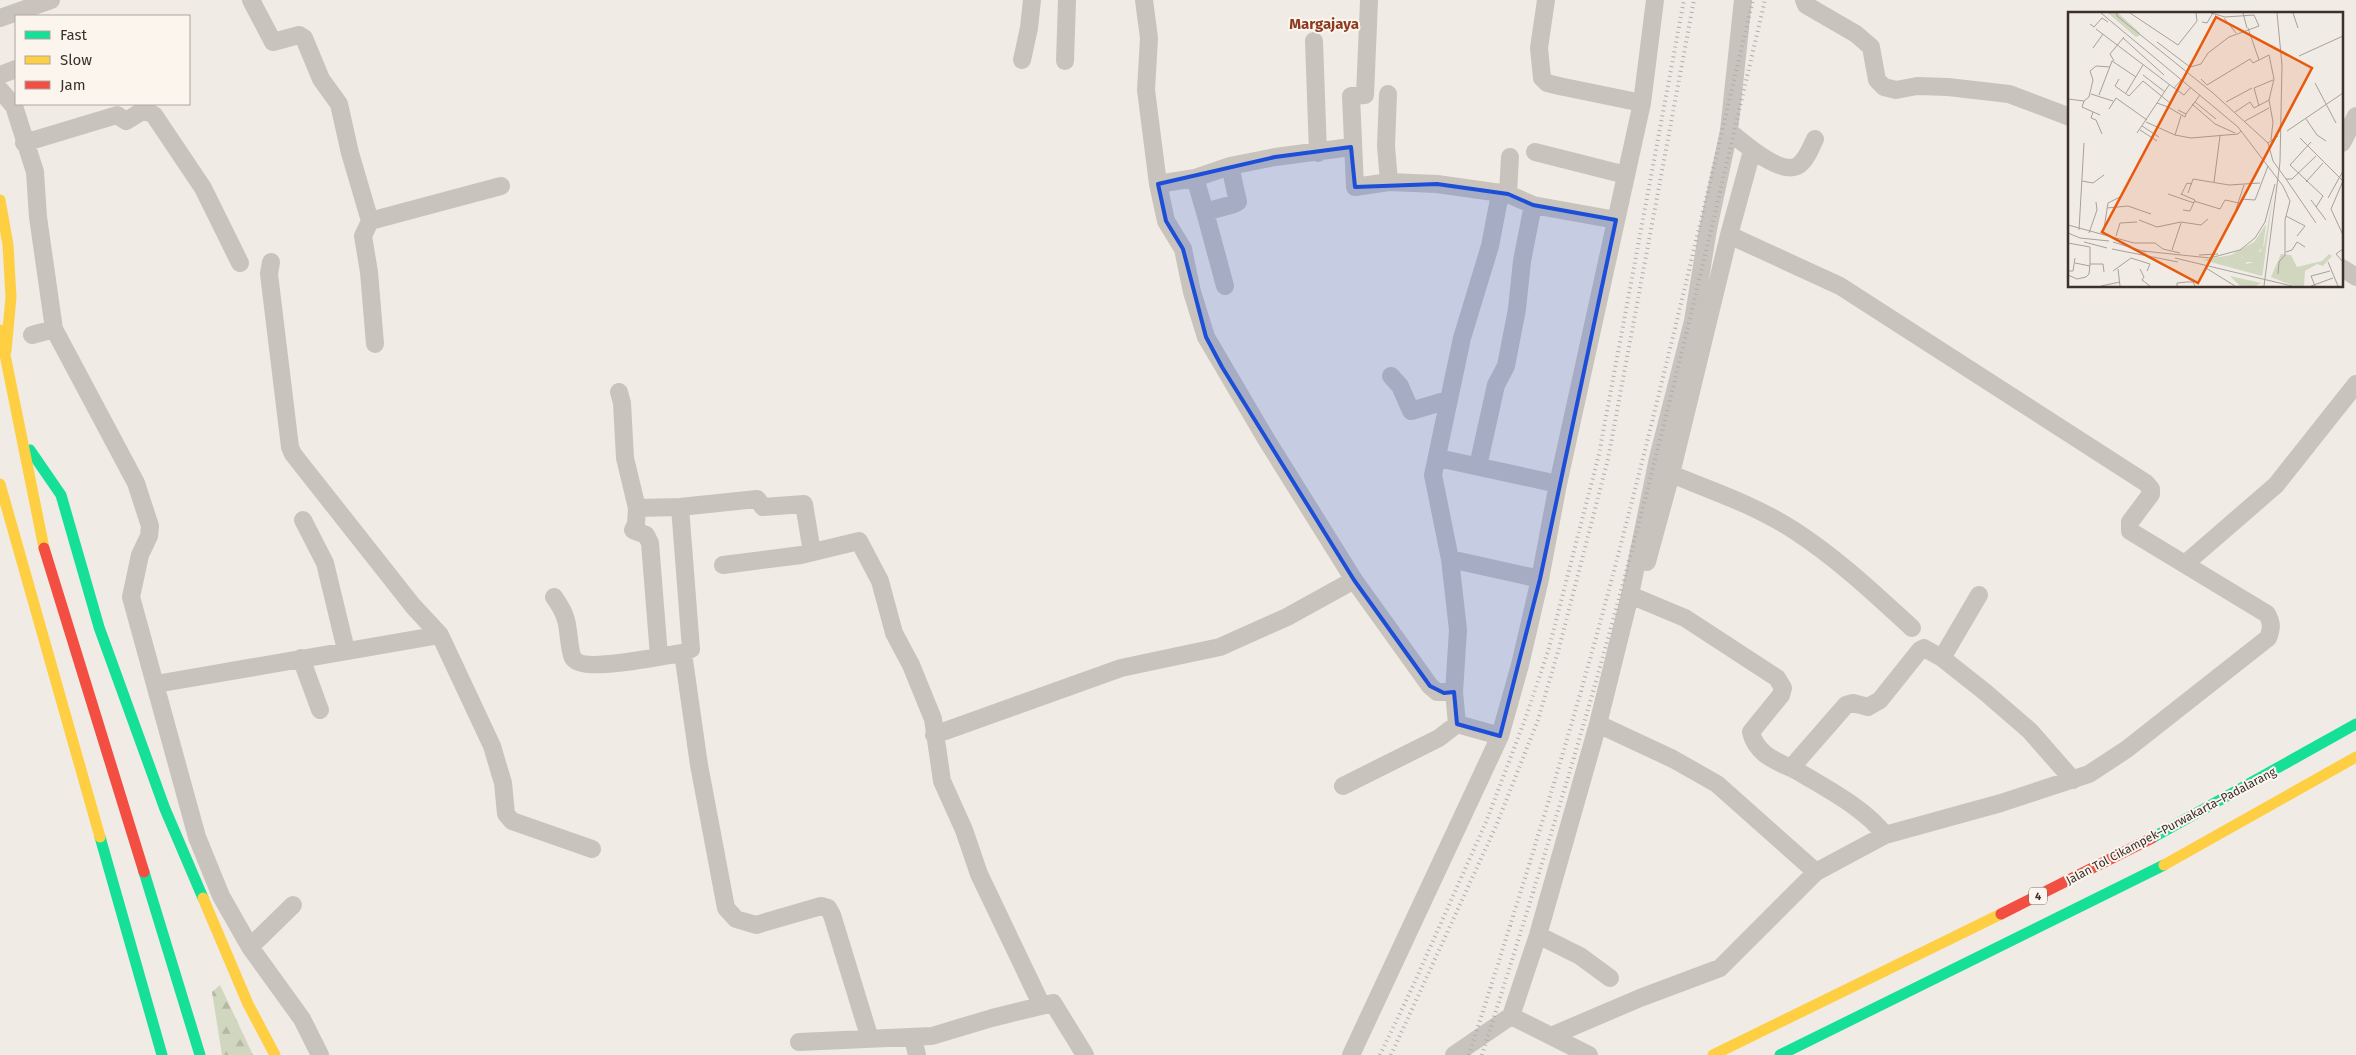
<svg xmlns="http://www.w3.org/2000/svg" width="2356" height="1055" font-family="'Fira Sans',sans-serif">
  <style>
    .forest { fill: url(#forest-firs) }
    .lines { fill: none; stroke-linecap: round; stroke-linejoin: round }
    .street { stroke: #c9c3be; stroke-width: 18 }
    .fast { stroke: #16e098; stroke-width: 11 }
    .slow { stroke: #ffcf43; stroke-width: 11 }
    .jam { stroke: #f24e42; stroke-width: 11 }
    .rail { stroke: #b1aca8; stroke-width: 4; stroke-dasharray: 1 4; stroke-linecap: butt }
    .marked { fill: #1d4ed8; fill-opacity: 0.2; stroke: #1d4ed8; stroke-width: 4; stroke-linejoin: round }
    .labels { text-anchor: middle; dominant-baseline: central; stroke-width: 4; stroke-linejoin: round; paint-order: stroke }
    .shield { fill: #fbf5ee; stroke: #756b66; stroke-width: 1 }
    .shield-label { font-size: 11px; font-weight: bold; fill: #3b302b }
    .street-label { font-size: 12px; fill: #3b302b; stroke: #fbf5ee }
    .quarter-label { font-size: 15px; font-weight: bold; fill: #8c3b22; stroke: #fbf5ee }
    .inset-road { fill: none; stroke: #a8a09b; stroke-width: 1 }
    .view { fill: #e8590c; fill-opacity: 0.15; stroke: #e8590c; stroke-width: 2.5 }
    .inset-edge { fill: none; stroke: #3b302b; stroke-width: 2.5 }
  </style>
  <defs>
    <pattern id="forest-firs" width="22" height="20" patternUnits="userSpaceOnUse" patternTransform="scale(1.25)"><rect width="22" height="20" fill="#d1d6bf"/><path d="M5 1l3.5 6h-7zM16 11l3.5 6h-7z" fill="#b4b8a4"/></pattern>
  </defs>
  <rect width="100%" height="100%" fill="#f0ebe5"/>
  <!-- forest -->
  <path class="forest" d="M220,985l33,70h-31l-10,-63z"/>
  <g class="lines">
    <!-- street -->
    <path class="street" d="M251,0l22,42 26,-7 5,3 17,41 18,25 11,49 20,68 -7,15 6,36 6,72
      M1144,0l5,38 -3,52 12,94 8,37 17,28 9,43 14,45 60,102 88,141 76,106 7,6h17
      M1546,0l-7,48 3,30 5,5 12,3 83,17
      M1804,0l2,5 50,29 15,13 6,33 7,7 12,3 21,-4 31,1 61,7 61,23
      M1369,1l-4,94 -14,1 4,91 34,-5
      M0,18l51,-18
      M1314,41l4,112
      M1022,60l7,-32 3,-28
      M1065,61l2,-61
      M0,75l16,-6
      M0,90l14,16 21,66 3,45 16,112 82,154 14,43 -1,10 -9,19 -9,42 66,240 24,59 29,51 52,72 18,36
      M1388,94l-2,52 3,36 48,2 71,10 25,11 83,15
      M1729,131c13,11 53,46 70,34 8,-6 12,-18 16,-26
      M24,143l93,-28 9,6 18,-11 10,5 49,73 37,75
      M2342,143l14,-27
      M1535,152l91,23
      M1195,178l10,34
      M1158,184l37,-6 35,-12 45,-9 76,-10
      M1508,194l2,-37
      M370,221l131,-35
      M271,262l-2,12 21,173 3,7 120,152 27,29 52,111 11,37 3,31 6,7 80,28
      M2342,268l14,9
      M1225,286l-20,-74 29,-8 4,-2 -8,-36
      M32,335l22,-6
      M1391,376l9,10 11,25 37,-11
      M619,392l3,11 3,55 12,50 -1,16 -3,6 13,5 4,8 9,113
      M1438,458l120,26
      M1478,466l18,-81 10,-19 11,-57 5,-48 11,-56
      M1671,474c42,17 86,32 124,57 43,28 80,63 117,97
      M637,508l43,-1 77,-8 6,8 41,-3 8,48
      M303,520l22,43 21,87
      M1450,559l90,20
      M1647,562l24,-88 58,-239
      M2186,563l90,-78 80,-101
      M723,565l78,-10 58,-14 21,40 14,52 17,32 22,54 9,62 22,49 15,44 63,132
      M1630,595l55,23 92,60 6,10 -2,7 -30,37c2,9 8,17 14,22 10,8 23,12 34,18 28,17 67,37 86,63
      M554,597c5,7 10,15 12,23 3,10 3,31 7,38 10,16 91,-3 110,-5l8,-4 -11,-142
      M683,653l16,112 27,143 10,11 20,6 65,-19 7,2 4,7 38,124
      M301,658l19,52
      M1942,658l37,-63
      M156,684l284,-49
      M1598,724l75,35 44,25 99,88
      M934,735l187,-67 99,-21 67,-30 67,-37
      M1500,736l-43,-12 -3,-32 4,-62 -8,-71 -17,-84 29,-137 28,-92 10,-52
      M1791,768l55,-63 7,-2 15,4 12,-7 40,-50 4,-2 18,10 43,34 45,39 43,49
      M1343,786l96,-48 18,-14
      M1538,935l42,21 30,22
      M250,947l43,-42
      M1551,1036l89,-38 80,-30 96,-96 69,-37 116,-32 88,-29 38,-25 141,-111c4,-10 4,-15 -1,-24l-137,-83v-9l21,-28v-5l-5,-6 -306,-197 -111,-51 23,-84
      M913,1038l4,17
      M799,1042l133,-6 60,-18 61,-15 32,52
      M1351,1055l149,-319 20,-71 20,-86 18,-95 84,-381 13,-103
      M1454,1055l57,-39
      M1589,1055l-78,-39 27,-81 60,-211 32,-129 28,-137 35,-137 15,-92 21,-98 14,-131"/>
    <!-- fast -->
    <path class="fast" d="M30,450l31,45 38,132 66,182 38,89
      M100,837l62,218
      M2152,838l204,-114
      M144,872l56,183
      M1780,1055l384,-190"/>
    <!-- slow -->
    <path class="slow" d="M0,200l8,45 3,52 -5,54
      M0,330l44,218
      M0,484l100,353
      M2164,865l192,-108
      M203,898l45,106 27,51
      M1713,1055l288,-141"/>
    <!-- jam -->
    <path class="jam" d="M44,548l100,324
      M2001,914l151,-76"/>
    <!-- rail -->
    <path class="rail" d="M1380,1055l32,-67 74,-166 40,-105 23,-69 50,-194 85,-454
      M1391,1055l105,-229 42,-106 21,-72 49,-189 86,-459
      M1469,1055c50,-157 100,-314 142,-473 51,-193 96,-388 142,-582
      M1482,1055c49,-155 98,-311 140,-468 52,-195 97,-391 143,-587"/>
  </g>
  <!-- marked area -->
  <path class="marked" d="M1351,147l4,40 82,-3 71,10 25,11 83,15 -76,359 -40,157 -43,-12 -3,-32 -10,1 -14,-7 -76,-106 -132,-213 -16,-30 -23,-88 -17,-28 -8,-37 117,-27z"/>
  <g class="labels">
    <!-- shield labels -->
    <rect class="shield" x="2029" y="887.5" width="18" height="17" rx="4"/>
    <g class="shield-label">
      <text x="2038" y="896">4</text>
    </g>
    <!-- street labels -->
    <g class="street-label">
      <text transform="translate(2171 826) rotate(-28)">Jalan Tol Cikampek–Purwakarta–Padalarang</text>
    </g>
    <!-- quarter labels -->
    <g class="quarter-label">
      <text x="1324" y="24">Margajaya</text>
    </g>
  </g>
  <!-- overview -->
  <g transform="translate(2068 12)">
    <rect width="275" height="275" fill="#f0ebe5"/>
    <path d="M40,1h10l22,20 -1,3 -3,1zM198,212l-3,24 -6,4 -6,-5zM172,243l6,5 8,-4v6h-8v4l17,5 -1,5 -41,-11 8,2 -5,-8 18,-1z" fill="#d1d6bf"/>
    <path d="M205,184l-10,75 -21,-6 12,-3 -1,-6 -7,5 -5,-6 1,6 -18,-2 5,8 -26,-7 28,-5 23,-13 2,3 -5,2 9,5 4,-6zM213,242l10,1 6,12 25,-6 7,-7 3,2 -9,10 -6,-2 -12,7 -1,15h-10l-23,-9zM162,264l31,7 -5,3h-16z" fill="#d1d6bf"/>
    <path class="inset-road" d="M33,1l137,114 45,59 7,15 -5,19v35l-6,7 -1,12M49,1v3l96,77 55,50 10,-7M62,1l48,32 19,-24 -1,-8M143,1l14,4 29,-2M175,1l4,15M225,1l5,15M156,6l12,15M134,10l5,1 6,-10M22,12l4,3 8,-9 6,4M180,16l11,32M28,17l78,59 7,-8M55,26l41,37M89,30l33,25 11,-3 7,-11 21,-16 30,-11 -5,-11M25,36l10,-14M231,44l44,-20M46,49l-4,-7 14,-17M75,63l22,17M51,67l-4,7 14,10 14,-15 27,22 -2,4 -11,-4M133,67l6,6 43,-26 3,4 16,-8 5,24 -5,21 4,22 -2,18M247,71l21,40M106,76l10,7 7,-8M58,81l17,-28M23,82l22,7M31,83l13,-34 24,16M0,87l16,2 5,-4 4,-17 -3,-9 6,-5 14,1M16,89l-2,6 18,8M127,90l21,17M158,90l26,-14M124,92l23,20 20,9M191,94l-5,-18 19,-8M100,95l17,10 1,-3M41,97l7,-11 31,22M110,98l8,4 14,-19M25,100l-2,6 5,2 6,14M167,100l15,-10 4,6 15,-8M238,107l11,16 9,6M177,109l24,-13M78,110l29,13 16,3 47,-4 3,-3M74,114l17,11M72,118l17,11M219,119l56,-38M69,121l32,-48M107,123l6,-19M232,126l43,43M243,130l-21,23 33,31 -7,11M200,131l5,18 13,18M248,144l-24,23h-6l30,44M14,169l11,2 11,-8M275,169l-12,28 12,26M146,170l6,-46M238,170l17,-19M120,181l5,-14 36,6 31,-2M100,182l26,9M113,182l14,6 -5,11 -7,-1M113,183l6,-12 5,1M260,186l15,-27M173,187l14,1 13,-34M243,188l15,20M126,189l26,8 5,-9 14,3M39,196l21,-2 23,8M168,197l8,-24M218,204l19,10 -8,10M71,208l18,7 24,-5 20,3 7,-6M0,213l66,18h21l8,6 17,4M11,218l5,-87M0,221l12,5 29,3M21,221l8,-23 -1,-8M35,223l5,-32 12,-6M48,224l4,-13 17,-1M16,230l23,6M45,230l33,10M0,231l22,4v17h13l1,8M44,237l66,13M275,237l-7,5 7,8M104,238l9,-27M75,239l67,7 30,-8 15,-12 10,-16 10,-38M218,240l6,-2 5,-8 8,5M131,243l19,-1M107,246l117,28M260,250l10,24M7,251l15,3M138,256l29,18M50,257l2,17M72,257l4,8 -2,3 8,6M0,259h5l2,-13M45,259l18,-13 19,6 -3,7M0,263l9,4 9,-2 3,-3 1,-10M33,274l19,-4M109,274v-3l10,-1h6l2,4M196,274l16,-124 2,-97 -5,-52M243,274l22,-8M247,274l-4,-10 19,-5"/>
    <path class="view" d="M148,5l96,51 -114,215 -96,-51z"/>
    <rect width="275" height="275" class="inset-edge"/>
  </g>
  <!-- legend -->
  <rect x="15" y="15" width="175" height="90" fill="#fbf5ee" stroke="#aea6a0"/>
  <rect x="25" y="31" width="25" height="8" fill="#16e098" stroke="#aea6a0"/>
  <text x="60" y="40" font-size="15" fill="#3b302b">Fast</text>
  <rect x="25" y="56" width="25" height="8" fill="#ffcf43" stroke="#aea6a0"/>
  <text x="60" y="65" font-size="15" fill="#3b302b">Slow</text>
  <rect x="25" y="81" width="25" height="8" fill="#f24e42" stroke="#aea6a0"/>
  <text x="60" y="90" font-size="15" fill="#3b302b">Jam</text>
</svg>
